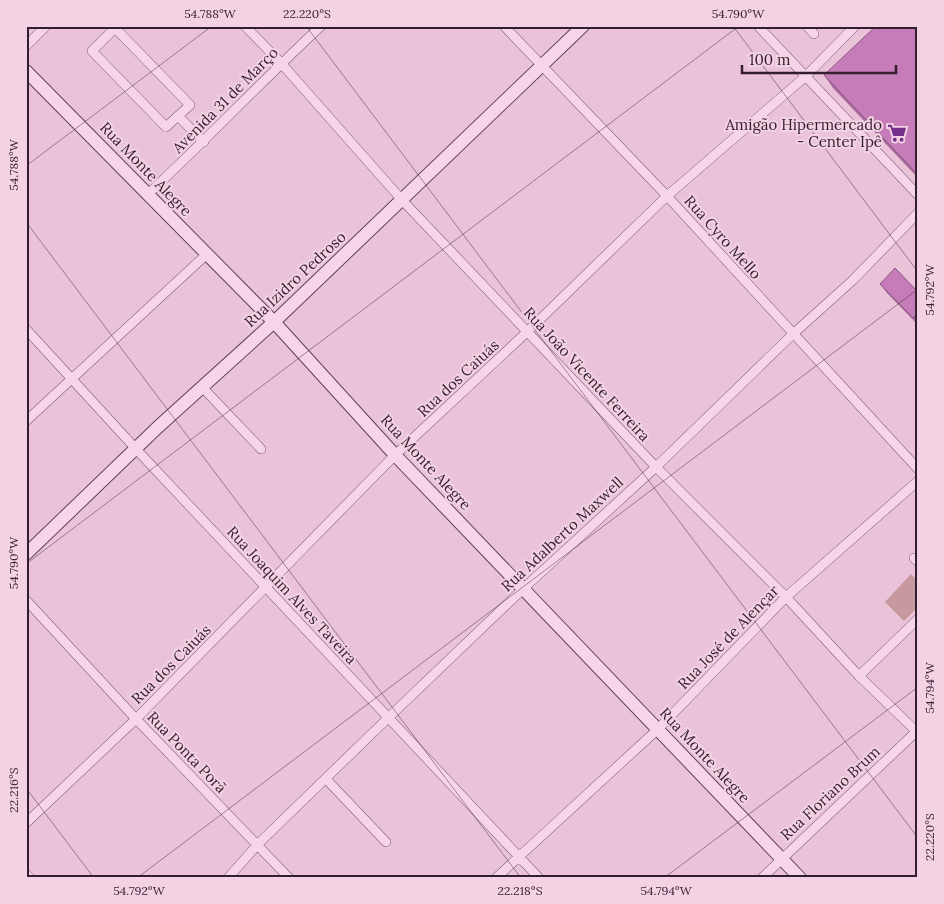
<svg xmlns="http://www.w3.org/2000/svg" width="944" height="904" font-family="Lora,serif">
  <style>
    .green { fill: #c7989e }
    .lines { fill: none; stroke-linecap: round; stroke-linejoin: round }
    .street-casing { stroke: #825b77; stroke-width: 10 }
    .secondary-casing { stroke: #643f5b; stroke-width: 14 }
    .street { stroke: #f5d5e7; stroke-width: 9 }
    .secondary { stroke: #f5d5e7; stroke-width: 12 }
    .wall { fill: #a96b9e }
    .building { fill: #c57cb8; stroke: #8a5781 }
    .ticks { fill: none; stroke: #341e2e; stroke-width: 1; stroke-opacity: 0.45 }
    .labels { text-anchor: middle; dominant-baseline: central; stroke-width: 4; stroke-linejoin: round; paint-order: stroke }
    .street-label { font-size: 15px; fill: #341e2e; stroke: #f2d2e3 }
    .poi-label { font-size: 15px; fill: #341e2e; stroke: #f2d2e3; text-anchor: end }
    .neatline { fill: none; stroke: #341e2e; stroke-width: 2 }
    .ticks-label { font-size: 12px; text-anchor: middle; fill: #341e2e }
  </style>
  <rect width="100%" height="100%" fill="#eac3d8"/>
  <!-- green -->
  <path class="green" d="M911,574l7,7v26l-14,14 -19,-19z"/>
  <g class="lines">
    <!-- street casing -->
    <g class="street-casing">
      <path id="street" d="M245,26l36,37 121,137 254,267 130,130 73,79 59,57
        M504,26l163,170 251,273
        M758,26l160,169
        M807,26l7,8
        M115,28l75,77 -24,22 -74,-76z
        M26,46l20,-20
        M178,116l26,26
        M148,194c59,-55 114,-113 173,-168
        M26,329l110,120 403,429
        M202,387l59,62
        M26,421l181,-167
        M914,558l4,4
        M26,600l110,119 153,159
        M859,676l59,-57
        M326,779l60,63
        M26,823l110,-104 259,-264 133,-124 139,-135 139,-120 49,-50
        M26,874l4,4
        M228,878l30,-34 130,-126 136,-130 132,-121 137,-133 60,-54 65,-67
        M496,878l162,-149 128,-132 132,-116
        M762,878l156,-148"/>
    </g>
    <!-- secondary casing -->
    <g class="secondary-casing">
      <path id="secondary" d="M26,71l248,251 121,133 405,423
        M26,554l132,-127 116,-105 309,-296"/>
    </g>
    <!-- street -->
    <use href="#street" class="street"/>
    <!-- secondary -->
    <use href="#secondary" class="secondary"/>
  </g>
  <!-- wall -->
  <path class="wall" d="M918,26v152l-85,-90 -9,-13z
    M880,284l38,8v33l-31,-32z"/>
  <!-- building -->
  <path class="building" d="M876,26h42v149l-94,-100z
    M895,268l23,24v21l-5,5 -33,-34z"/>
  <!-- ticks -->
  <path class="ticks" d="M306,26l612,812M733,26l185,246M26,166l186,-140M26,222l495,656M26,564l713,-538M26,788l68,90M137,878l781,-589M664,878l254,-191"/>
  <!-- icons -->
  <defs>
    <g id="supermarket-bare" transform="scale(1.5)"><path d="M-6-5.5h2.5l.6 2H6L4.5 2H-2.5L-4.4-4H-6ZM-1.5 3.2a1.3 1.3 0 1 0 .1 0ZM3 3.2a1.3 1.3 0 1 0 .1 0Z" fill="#75308c" stroke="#f2d2e3" stroke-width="2.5" paint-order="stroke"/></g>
  </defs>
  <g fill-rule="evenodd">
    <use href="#supermarket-bare" x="897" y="133"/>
  </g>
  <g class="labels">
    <!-- street labels -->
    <g class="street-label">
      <text transform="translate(225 100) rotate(-45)">Avenida 31 de Março</text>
      <text transform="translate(146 169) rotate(46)">Rua Monte Alegre</text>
      <text transform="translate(723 237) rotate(48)">Rua Cyro Mello</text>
      <text transform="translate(295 279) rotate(-43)">Rua Izidro Pedroso</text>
      <text transform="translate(587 374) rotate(47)">Rua João Vicente Ferreira</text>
      <text transform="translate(458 378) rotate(-43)">Rua dos Caiuás</text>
      <text transform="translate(426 462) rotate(47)">Rua Monte Alegre</text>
      <text transform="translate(562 534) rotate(-43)">Rua Adalberto Maxwell</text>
      <text transform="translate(292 595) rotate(47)">Rua Joaquim Alves Taveira</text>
      <text transform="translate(728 637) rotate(-46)">Rua José de Alençar</text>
      <text transform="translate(171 664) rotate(-45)">Rua dos Caiuás</text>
      <text transform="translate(187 752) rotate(46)">Rua Ponta Porã</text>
      <text transform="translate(705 755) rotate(47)">Rua Monte Alegre</text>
      <text transform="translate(830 793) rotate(-43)">Rua Floriano Brum</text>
    </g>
    <!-- poi labels -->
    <g class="poi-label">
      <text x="882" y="124">Amigão Hipermercado<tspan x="882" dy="17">- Center Ipê</tspan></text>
    </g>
  </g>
  <!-- border -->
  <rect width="944" height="904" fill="none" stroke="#f2d2e3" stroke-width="55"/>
  <!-- scale -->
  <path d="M742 65v8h154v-8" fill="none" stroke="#341e2e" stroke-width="2.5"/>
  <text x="749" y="65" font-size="15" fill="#341e2e" stroke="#f2d2e3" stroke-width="4" paint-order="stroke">100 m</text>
  <rect x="28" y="28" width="888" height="848" class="neatline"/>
  <g class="ticks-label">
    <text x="210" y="18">54.788°W</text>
    <text x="307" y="18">22.220°S</text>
    <text x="738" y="18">54.790°W</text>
    <text transform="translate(14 165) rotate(-90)" y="4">54.788°W</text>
    <text transform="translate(930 290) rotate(-90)" y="4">54.792°W</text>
    <text transform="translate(14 563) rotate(-90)" y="4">54.790°W</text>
    <text transform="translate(930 688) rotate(-90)" y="4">54.794°W</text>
    <text transform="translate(14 790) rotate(-90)" y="4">22.216°S</text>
    <text transform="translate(930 837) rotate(-90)" y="4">22.220°S</text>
    <text x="139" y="895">54.792°W</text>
    <text x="520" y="895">22.218°S</text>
    <text x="666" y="895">54.794°W</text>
  </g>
</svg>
